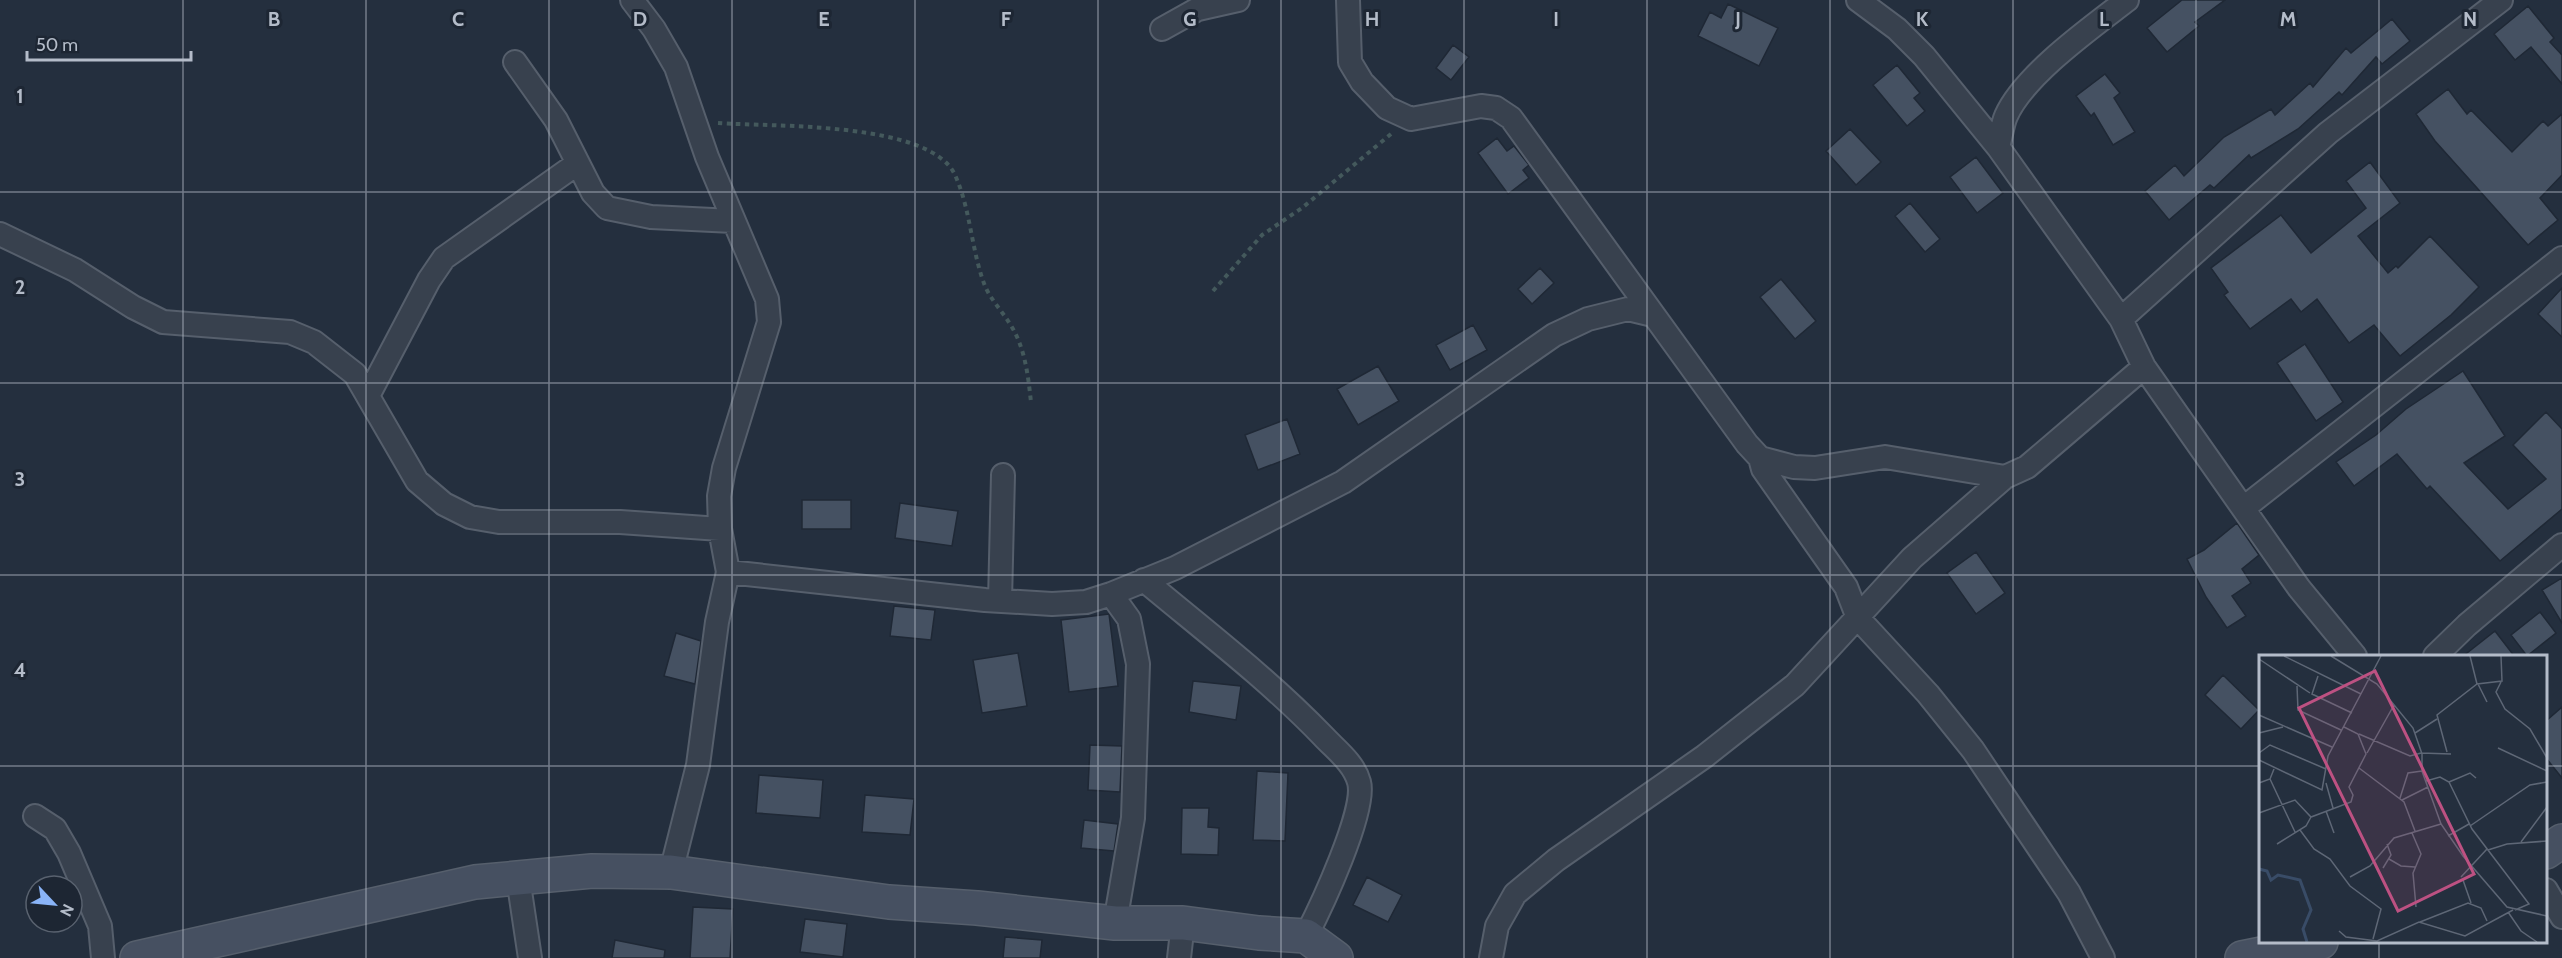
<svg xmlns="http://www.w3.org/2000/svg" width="2562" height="958" font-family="Cabin,sans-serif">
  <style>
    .building { fill: #455162; stroke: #1f2835; stroke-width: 1.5 }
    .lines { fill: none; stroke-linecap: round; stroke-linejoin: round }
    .street-casing { stroke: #565f6c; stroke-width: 26 }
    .secondary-casing { stroke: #565f6c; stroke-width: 36 }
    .path { stroke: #44595c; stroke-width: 4; stroke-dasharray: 4.5 4.5; stroke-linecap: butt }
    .street { stroke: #38414e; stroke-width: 22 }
    .secondary { stroke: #465061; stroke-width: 33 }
    .grid { fill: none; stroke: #b4bcc9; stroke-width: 1.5; stroke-opacity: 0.55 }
    .inset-river { fill: none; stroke: #394c67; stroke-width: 3 }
    .inset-road { fill: none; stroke: #5e6776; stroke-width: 1.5 }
    .view { fill: #bd5182; fill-opacity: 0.15; stroke: #bd5182; stroke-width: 3 }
    .inset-edge { fill: none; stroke: #b4bcc9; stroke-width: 3 }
    .grid-label { font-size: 20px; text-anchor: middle; font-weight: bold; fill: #b4bcc9; stroke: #1d2633; stroke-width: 6; stroke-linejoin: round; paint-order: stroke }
  </style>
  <rect width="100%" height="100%" fill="#242f3e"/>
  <!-- building -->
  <path class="building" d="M2182,0h43l-30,22 4,4 -32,26 -20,-24z
    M1728,4l50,24 -19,38 -61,-30 12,-24 11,6z
    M2528,6l26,32 -4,4 12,13v29l-31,-37 -16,13 -21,-26z
    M2392,19l18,22 -28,23 -6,-7 -34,38 -3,-3 -41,37 -47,29 -2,-3 -35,33 -4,-3 -41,35 -24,-29 30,-26 9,11 40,-39 47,-28 4,6 35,-32 3,4 33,-39 5,5z
    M1453,45l16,12 -18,23 -15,-12z
    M1897,65l23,28 -6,5 11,13 -18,15 -34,-41z
    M2105,74l15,19 -6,5 21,34 -22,13 -19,-32 -3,3 -15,-20z
    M2448,89l19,25 4,-4 41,42 31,-31 5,5 14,-12v61l-22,23 18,22 -30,25 -93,-104 -19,-27z
    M1850,129l31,33 -25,23 -30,-34z
    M1497,138l10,13 7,-5 15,19 -6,5 6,8 -21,16 -30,-41z
    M1976,157l27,36 -26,20 -27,-36z
    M2370,162l30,41 -42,33 30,37 8,-7 2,2 32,-32 49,51 -28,28 -51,41 -26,-31 -25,18 -32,-44 -16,13 -10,-13 -41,30 -26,-34 4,-3 -17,-24 70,-53 30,38 55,-45 -20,-27z
    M1910,203l30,36 -15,13 -30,-36z
    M1540,268l14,15 -22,21 -14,-15z
    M1781,279l35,42 -21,18 -35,-42z
    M2562,288v49l-24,-23z
    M1473,325l14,25 -37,20 -14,-25z
    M2305,344l38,58 -27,19 -39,-58z
    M1378,366l21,35 -41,24 -21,-36z
    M2463,371l42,65 -41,27 44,46 38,-30 -33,-34 33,-33 16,17v80l-62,52 -70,-75 -3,3 -30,-35 -43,32 -18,-24 40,-27 30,-26z
    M1287,419l13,35 -42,16 -13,-35z
    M802,500h49v29h-49z
    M900,503l58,8 -6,35 -57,-8z
    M2237,523l22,32 -17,14 9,14 -19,13 14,20 -19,12 -21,-31 -19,-38 17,-9z
    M1976,552l29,41 -29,21 -29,-41z
    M2562,578v45l-20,-33z
    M894,606l41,4 -4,30 -41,-4z
    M2540,612l16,21 -29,23 -16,-21z
    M1109,614l9,72 -49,6 -8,-72z
    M2495,631l20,26h-53z
    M676,633l25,8 -6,43 -31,-8z
    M1018,653l9,53 -45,7 -9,-53z
    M2223,675l36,35 -18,19 -36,-34z
    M1193,681l48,5 -5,34 -47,-8z
    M2562,707v71l-16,-20v-37z
    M1090,745l32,1 -2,46 -32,-2z
    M1257,771l31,2 -3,68 -32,-1z
    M759,775l64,5 -3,38 -64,-5z
    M865,795l49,4 -4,36 -48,-3z
    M1182,808h27l-1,19 11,1 -1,27 -37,-1z
    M1084,820l34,4 -4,27 -33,-3z
    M1367,877l35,18 -14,27 -35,-17z
    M693,907l40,2 -3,49h-40z
    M805,919l42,5 -4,33 -43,-5z
    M1005,937l37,3 -2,18h-37z
    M615,940l50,10 -1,8h-52z"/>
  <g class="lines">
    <!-- street casing -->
    <g class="street-casing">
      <path id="street" d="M632,0l22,29 22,38 31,90 60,142 2,23 -45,146 -5,28 1,33 8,43 -11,50 -19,143 -27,107
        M1348,0l2,62 12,20 25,26 24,11 70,-13 15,2 15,10 236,326 13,14 34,9 21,1 70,-11 120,20 22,-10 117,-100
        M1858,0l39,29 27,27 74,91 123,172 23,48 155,221 56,68
        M1162,29l36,-20 40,-9
        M515,62l41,58 37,73 14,15 44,9 82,4
        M1998,147c3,-10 4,-22 8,-31 18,-41 86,-89 121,-116
        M0,234l75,36 58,37 30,15 127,10 24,10 41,32 62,107 27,23 26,13 29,5h121l100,7
        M2121,319l207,-186 173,-133
        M369,394l60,-114 15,-22 134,-95
        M1760,458l3,11 83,118 12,31 70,76 45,56 96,143 34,65
        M2245,507l317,-249
        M728,572l257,28 67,4 34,-2 25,-8 64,-26 168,-86 211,-147 34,-16 40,-10 25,6
        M1144,580c61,51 124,99 179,156 13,14 31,27 36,46 8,28 -39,127 -53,154
        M1111,594l18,25 9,45 -5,154 -18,105
        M1000,601l3,-126
        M2435,656l32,-31 95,-80
        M35,816l20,13 14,24 31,73 3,32
        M518,878l12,80
        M2546,890l16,27
        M1179,958l4,-35
        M1491,958l6,-32 18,-32 41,-34 149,-104 90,-71 117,-127 93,-81"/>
    </g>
    <!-- secondary casing -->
    <g class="secondary-casing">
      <path id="secondary" d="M2546,852l16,-11
        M137,958l338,-76 117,-11 79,1 218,30 88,6 138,15h68l76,10 47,3 30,22
        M2242,958l79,-16"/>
    </g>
    <!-- path -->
    <path class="path" d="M718,123c54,4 212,-2 237,52 16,35 16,75 30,111 6,14 17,25 25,38 15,23 18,51 21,78
      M1213,291l49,-56 40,-27 89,-74"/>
    <!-- street -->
    <use href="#street" class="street"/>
    <!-- secondary -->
    <use href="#secondary" class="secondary"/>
  </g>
  <!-- grid -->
  <path class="grid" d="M183,0v958M366,0v958M549,0v958M732,0v958M915,0v958M1098,0v958M1281,0v958M1464,0v958M1647,0v958M1830,0v958M2013,0v958M2196,0v958M2379,0v656M0,192h2562M0,383h2562M0,575h2562M0,766h2260M2546,766h16M2379,942v16"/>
  <!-- overview -->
  <g transform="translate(2259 655)">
    <rect width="288" height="288" fill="#242f3e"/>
    <path class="inset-river" d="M0,214l8,2 4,9 7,-5 22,5 11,30 -8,19 4,13"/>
    <path class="inset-road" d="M25,1l77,38M72,1l46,28 36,44 9,26v17l19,53 22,32 44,51 40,9M211,1l7,28M0,4l51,34M59,21l-6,18 40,19M242,27l-5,10 9,17 25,20 17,29M219,29l9,18M38,31l1,24 43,20M0,60l73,32M0,78l24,-6M156,78l22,-14M100,79l51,22 11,-3M239,93l49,23M188,97l-10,-37 40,-31 25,-3 -1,-25M0,98l11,-8 56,24M108,98l27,-48M162,98l30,1M0,105l63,30 6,-34 53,-100M100,113l45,34 11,29M11,124l25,53M167,126l14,-4 9,5 23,47 57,75 -14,6M190,127l21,-9 6,5M0,128l11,-4 4,-10M67,128l7,25M141,143l8,-25 14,-2M143,145l26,-13M67,156l8,22M0,158l36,-13 16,17 40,-15 2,-7 -4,-8 17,-33 -8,-20 -14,-7M211,171l60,-41 17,-3M41,175l14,19 16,10 20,27 31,23 -8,30M153,178l9,21 -8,19 3,34M189,181l21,-12M262,187l26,-35M18,189l29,-18 5,-9M229,195l19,-6 40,-3M130,204l12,7 14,1M124,213l8,-13 -4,-11M91,222l20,-11 24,-28 47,-14M202,222l26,-28M204,225l8,23M249,257l13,19 16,11M161,267l48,-19 13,5 6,13M80,276l7,6 31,4 42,-19 46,14 48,-26"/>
    <path class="view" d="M116,16l99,203 -76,37 -99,-203z"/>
    <rect width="288" height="288" class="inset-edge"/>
  </g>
  <g class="grid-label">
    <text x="274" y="26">B</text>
    <text x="458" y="26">C</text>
    <text x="640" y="26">D</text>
    <text x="824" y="26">E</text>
    <text x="1006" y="26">F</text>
    <text x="1190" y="26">G</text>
    <text x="1372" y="26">H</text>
    <text x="1556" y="26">I</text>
    <text x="1738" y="26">J</text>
    <text x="1922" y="26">K</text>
    <text x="2104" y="26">L</text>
    <text x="2288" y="26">M</text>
    <text x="2470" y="26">N</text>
    <text x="20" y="103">1</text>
    <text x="20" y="294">2</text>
    <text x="20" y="486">3</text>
    <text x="20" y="677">4</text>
  </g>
  <!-- north arrow -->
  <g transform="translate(54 904) rotate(116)"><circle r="28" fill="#1d2633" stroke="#59626f" stroke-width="1.5"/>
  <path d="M0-4.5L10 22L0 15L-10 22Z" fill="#8ab4f8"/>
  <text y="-9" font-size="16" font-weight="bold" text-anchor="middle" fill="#b4bcc9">N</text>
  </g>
  <!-- scale -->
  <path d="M27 51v9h164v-9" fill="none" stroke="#b4bcc9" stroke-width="3"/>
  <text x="36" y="51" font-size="18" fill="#b4bcc9" stroke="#1d2633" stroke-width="4.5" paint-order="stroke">50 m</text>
</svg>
